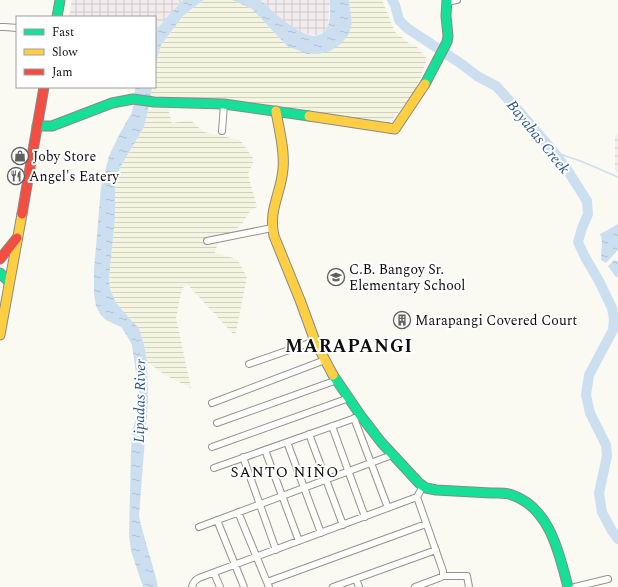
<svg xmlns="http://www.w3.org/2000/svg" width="618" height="587" font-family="Spectral,serif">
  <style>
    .industrial { fill: url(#industrial-grid) }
    .farmland { fill: url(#farmland-rules) }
    .water { fill: url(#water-ripples) }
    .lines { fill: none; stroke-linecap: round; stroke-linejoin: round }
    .stream { stroke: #ccdff1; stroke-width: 1.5 }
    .river { stroke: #ccdff1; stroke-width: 10 }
    .street-casing { stroke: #949390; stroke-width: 8 }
    .fast-casing { stroke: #8a8a87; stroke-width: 11 }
    .slow-casing { stroke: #8a8a87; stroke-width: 11 }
    .jam-casing { stroke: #8a8a87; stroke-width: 11 }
    .street { stroke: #fefefd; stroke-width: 6 }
    .fast { stroke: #16e098; stroke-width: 9 }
    .slow { stroke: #ffcf43; stroke-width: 9 }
    .jam { stroke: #f24e42; stroke-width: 9 }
    .labels { text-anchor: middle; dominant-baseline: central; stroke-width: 4; stroke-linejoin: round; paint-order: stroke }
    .poi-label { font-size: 14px; fill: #0d0d0d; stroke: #fff; text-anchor: start }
    .water-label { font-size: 15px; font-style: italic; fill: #235591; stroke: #fff }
    .neighbourhood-label { font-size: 15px; letter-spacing: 1px; fill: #0d0d0d; stroke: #fff }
    .district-label { font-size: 18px; font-weight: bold; letter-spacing: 1px; fill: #0d0d0d; stroke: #fff }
  </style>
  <defs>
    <pattern id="industrial-grid" width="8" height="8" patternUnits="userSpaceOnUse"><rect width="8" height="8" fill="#f2ecee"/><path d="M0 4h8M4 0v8" fill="none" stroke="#cec9cb"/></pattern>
    <pattern id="farmland-rules" width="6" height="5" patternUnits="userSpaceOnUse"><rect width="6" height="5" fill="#f4f5e0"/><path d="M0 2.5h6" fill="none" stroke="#d0d1bf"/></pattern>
    <pattern id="water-ripples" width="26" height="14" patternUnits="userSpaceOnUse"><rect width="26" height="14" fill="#ccdff1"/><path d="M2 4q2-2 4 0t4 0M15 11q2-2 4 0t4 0" fill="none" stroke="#aebecd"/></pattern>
  </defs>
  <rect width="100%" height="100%" fill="#faf9f2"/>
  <!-- industrial -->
  <path class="industrial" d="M72,0h111l-18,19 -10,13v-15h-86z
    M260,0h70l-2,27 -5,6 -5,2h-7l-11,-3 -13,-8z
    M618,133v39l-3,-2v-33z"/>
  <!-- farmland -->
  <path class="farmland" d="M204,0h28l20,9 35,37 65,-23 -3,-23h33l13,32 15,12 6,2 11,13 -11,31 -27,34 -239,-24 2,-13h3v-21l6,-21 22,-29 11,-9z
    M168,108l4,15 18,-3 14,12 36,8 11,15 3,5 -6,14 9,33 -7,4 -9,14 -23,18 -2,6 -1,4 22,6 10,18 -12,59 -48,-52 -4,4 -2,5 -5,25 15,70 -26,-13 -18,-13 -3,-18 -19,-29 -9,-12 -6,-14 -1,-10 6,-62v-22l1,-18 5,-11 23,-39 4,-17z"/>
  <!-- water -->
  <path class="water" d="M183,0h21l-10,7 -11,9 -22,29 -6,21v-34l10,-13z
    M232,0h28c13,10 53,53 67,28 4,-6 3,-21 3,-28h19l3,23 -3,11 -8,10 -11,7 -11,3h-12l-20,-8 -35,-37z
    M135,87h17l-4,23 -4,17 -23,39 -5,11 -1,18v22l-6,62 1,10 6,14 23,26 5,15 3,18 1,38 -9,116c5,24 14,47 19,71h-15l-12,-36 -2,-15 2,-87 2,-20 5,-18 1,-18 -7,-48 -5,-9 -6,-9 -15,-7 -6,-6 -4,-8 -2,-12v-24l7,-83 8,-31 10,-21 13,-23 2,-8z
    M618,224v26l-12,13 -5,-3 1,-20 -2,-6 13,-7z
    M614,260l4,1v16l-3,-1 -7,-10z"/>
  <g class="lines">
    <!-- stream -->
    <path class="stream" d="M554,152l29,10 35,15"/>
    <!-- river -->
    <path class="river" d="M392,0l3,5 4,15 8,8 56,37 14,11 19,10 22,24 36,42 12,16 21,33 1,13 -6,14 -4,14 7,15 14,24 13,27 2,11 -1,11 -24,45 -3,20 4,18 16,32 1,11 -8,37 3,19 10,19 6,8"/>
    <!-- street casing -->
    <g class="street-casing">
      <path id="street" d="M447,2l10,-2
        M0,27h5l12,1
        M222,131l2,-27
        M207,241l65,-13
        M249,364l66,-23
        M212,403l113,-43
        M354,418l34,90
        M217,423l120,-43
        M332,426l33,91
        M309,434l34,91
        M287,442l34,91
        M212,447l137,-49
        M265,450l34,91
        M243,457l33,93
        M214,468l147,-52
        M417,497l26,74v5
        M238,512l31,75
        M217,520l27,67
        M199,527l193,-72
        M214,573l6,14
        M356,579l3,8
        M267,582l159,-58
        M192,587c1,-5 3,-7 7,-9l218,-81 6,-11
        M333,587l103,-37
        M415,587l24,-9 4,-2h24l2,11
        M575,587l33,-8"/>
    </g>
    <!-- fast casing -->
    <g class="fast-casing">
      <path id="fast" d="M57,17l3,-17
        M425,84l22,-42 1,-6 -2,-20 1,-16
        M37,126h15l60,-23 21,-4 21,3 70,2 85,12
        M0,273l9,9
        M333,375l28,41 20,26 38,41 7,5 10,2c18,1 37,2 55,3 6,0 15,-1 21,2 38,13 47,58 56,92"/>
    </g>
    <!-- slow casing -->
    <g class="slow-casing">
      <path id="slow" d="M276,111c3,19 9,39 7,58 -2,25 -15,41 -9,67l26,64 15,41 18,34
        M309,116l86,13 30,-45
        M0,335l22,-121"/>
    </g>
    <!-- jam casing -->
    <g class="jam-casing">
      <path id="jam" d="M22,214l22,-127
        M0,259l17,-21"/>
    </g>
    <!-- street -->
    <use href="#street" class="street"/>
    <!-- fast -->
    <use href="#fast" class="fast"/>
    <!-- slow -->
    <use href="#slow" class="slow"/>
    <!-- jam -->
    <use href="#jam" class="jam"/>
  </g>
  <!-- icons -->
  <defs>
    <g id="shop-ring" transform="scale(0.9)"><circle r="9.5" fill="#fff" stroke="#60605d" stroke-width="1.5"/><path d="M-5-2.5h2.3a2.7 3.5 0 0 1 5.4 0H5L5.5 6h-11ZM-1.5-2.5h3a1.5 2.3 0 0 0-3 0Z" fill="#60605d"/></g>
    <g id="restaurant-ring" transform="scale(0.9)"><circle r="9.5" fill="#fff" stroke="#60605d" stroke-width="1.5"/><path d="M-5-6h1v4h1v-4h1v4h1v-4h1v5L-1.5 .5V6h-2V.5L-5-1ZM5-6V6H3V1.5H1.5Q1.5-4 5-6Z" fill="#60605d"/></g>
    <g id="school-ring" transform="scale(0.9)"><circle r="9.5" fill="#fff" stroke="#60605d" stroke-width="1.5"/><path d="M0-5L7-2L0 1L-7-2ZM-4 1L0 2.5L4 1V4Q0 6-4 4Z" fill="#60605d"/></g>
    <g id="building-ring" transform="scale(0.9)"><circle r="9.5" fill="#fff" stroke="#60605d" stroke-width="1.5"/><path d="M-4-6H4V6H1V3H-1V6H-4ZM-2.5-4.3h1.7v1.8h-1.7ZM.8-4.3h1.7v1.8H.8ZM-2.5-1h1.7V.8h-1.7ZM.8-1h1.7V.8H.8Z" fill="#60605d"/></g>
  </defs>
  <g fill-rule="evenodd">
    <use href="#shop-ring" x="20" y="156"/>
    <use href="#restaurant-ring" x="16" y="176"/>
    <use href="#school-ring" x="336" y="277"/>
    <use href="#building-ring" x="402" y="320"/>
  </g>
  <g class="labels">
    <!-- poi labels -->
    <g class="poi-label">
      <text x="33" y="156">Joby Store</text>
      <text x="29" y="176">Angel's Eatery</text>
      <text x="349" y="269">C.B. Bangoy Sr.<tspan x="349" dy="16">Elementary School</tspan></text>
      <text x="415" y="320">Marapangi Covered Court</text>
    </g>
    <!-- water labels -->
    <g class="water-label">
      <text transform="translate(538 137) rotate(51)">Bayabas Creek</text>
      <text transform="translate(140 401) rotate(-89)">Lipadas River</text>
    </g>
    <!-- neighbourhood labels -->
    <g class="neighbourhood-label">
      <text x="285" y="472">SANTO NIÑO</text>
    </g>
    <!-- district labels -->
    <g class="district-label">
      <text x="349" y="346">MARAPANGI</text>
    </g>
  </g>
  <!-- legend -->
  <rect x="16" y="16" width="140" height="72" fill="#ffffff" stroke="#9e9e9e"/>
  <rect x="24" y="29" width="20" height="6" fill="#16e098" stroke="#9e9e9e"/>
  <text x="52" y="36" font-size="12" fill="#0d0d0d">Fast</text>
  <rect x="24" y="49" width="20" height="6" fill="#ffcf43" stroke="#9e9e9e"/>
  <text x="52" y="56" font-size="12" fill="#0d0d0d">Slow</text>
  <rect x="24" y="69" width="20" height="6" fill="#f24e42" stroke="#9e9e9e"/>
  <text x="52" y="76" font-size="12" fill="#0d0d0d">Jam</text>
</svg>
